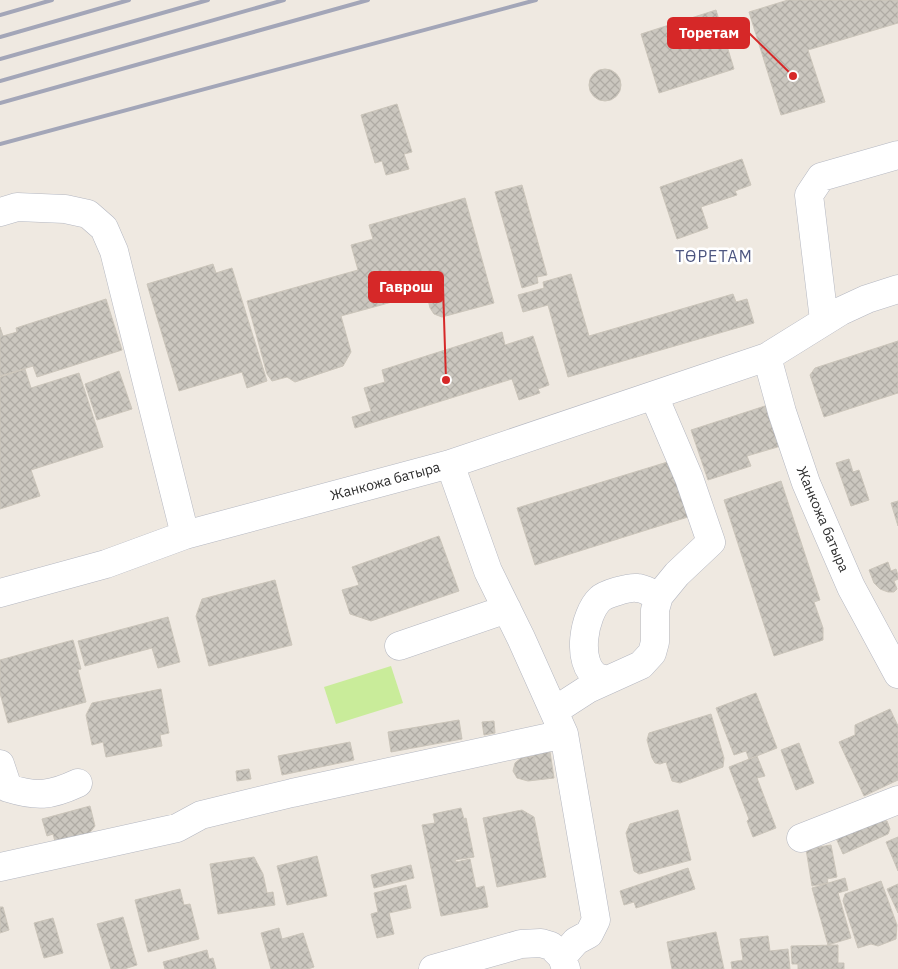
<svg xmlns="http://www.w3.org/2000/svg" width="898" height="969" font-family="'IBM Plex Sans',sans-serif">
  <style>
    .pitch { fill: #c9ec9a }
    .building { fill: url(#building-cross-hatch); stroke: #cbc5ba }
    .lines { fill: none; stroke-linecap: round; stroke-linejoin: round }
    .minor-casing { stroke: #b4b7c1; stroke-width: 29 }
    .minor { stroke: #fff; stroke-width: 28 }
    .rail { stroke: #a3a6b8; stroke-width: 4 }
    .labels { text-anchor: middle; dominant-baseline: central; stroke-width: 5; stroke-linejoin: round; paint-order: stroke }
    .street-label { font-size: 14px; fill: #2e2e2e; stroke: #fff }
    .quarter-label { font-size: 16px; letter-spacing: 1px; fill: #4d5680; stroke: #fff }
    .leader { fill: none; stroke: #d62828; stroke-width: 2 }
    .callout-dot { fill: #d62828; stroke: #fff; stroke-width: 2 }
    .callout { fill: #d62828; stroke: #d62828; stroke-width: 2 }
    .callout-label { font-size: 15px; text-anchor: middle; font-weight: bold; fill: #fff }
  </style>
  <defs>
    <pattern id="building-cross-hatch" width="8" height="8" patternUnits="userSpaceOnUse" patternTransform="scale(1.25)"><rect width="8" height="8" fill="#cbc7bf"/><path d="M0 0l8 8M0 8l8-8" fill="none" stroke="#afaba4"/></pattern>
  </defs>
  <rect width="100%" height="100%" fill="#efe9e1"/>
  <!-- pitch -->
  <path class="pitch" d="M391,666l12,37 -67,21 -12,-37z"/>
  <!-- building -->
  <path class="building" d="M788,0h110v23l-90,27 17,52 -44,13 -32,-103z
    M716,10l18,59 -75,24 -18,-59z
    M589 85a16 16 0 1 1 32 0a16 16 0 1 1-32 0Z
    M397,104l15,48 -8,2 5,15 -23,6 -4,-14 -7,2 -14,-48z
    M742,159l9,26 -16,6 2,4 -36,12 7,21 -31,11 -17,-52z
    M522,185l25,90 -10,2 1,6 -16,5 -27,-96z
    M465,198l29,105 -52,14 -8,-3 -4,-6 -5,-21 -24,6 2,6 -62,17 10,36 -8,14 -48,16 -8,-5 -15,4 -5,-7 -20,-73 111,-31 -7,-25 22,-6 -4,-14z
    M213,264l3,9 16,-5 35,113 -20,7 -5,-16 -63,19 -32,-107z
    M571,274l18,62 144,-42 3,8 11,-3 7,24 -186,54 -20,-72 -25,7 -5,-17 26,-7 -1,-6z
    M106,299l16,51 -85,27 -4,-11 -33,10v-49l3,9 14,-4 -1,-4z
    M502,332l3,13 28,-9 16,49 -11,4 2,4 -21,7 -7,-21 -157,49 -3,-11 19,-6 -7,-23 21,-6 -3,-12z
    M898,341v52l-74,24 -14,-42 5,-7z
    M25,369l6,19 48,-15 24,74 -72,23 9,26 -40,13v-132z
    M119,371l13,38 -35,11 -12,-36z
    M768,405l13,41 -34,10 4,10 -43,14 -17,-50z
    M849,459l4,13 6,-2 10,30 -18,6 -15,-43z
    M674,460l17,56 -156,49 -18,-57z
    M781,481l39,119 -6,2 9,26v12l-49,16 -50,-156z
    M898,501v25l-7,-23z
    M439,536l20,55 -88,30 -21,-7 -8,-24 17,-5 -7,-18z
    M888,562l3,9 5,-2 2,6v4l-4,2 3,8 -3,3h-6l-8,-3 -6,-6 -5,-13z
    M275,580l17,65 -83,21 -13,-50 6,-17z
    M168,617l12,45 -22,6 -6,-20 -67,18 -7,-25z
    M73,640l8,29 -3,1 8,32 -78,21 -8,-30v-33z
    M161,689l8,44 -9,2 2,11 -56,11 -3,-15 -11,3 -6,-30 6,-12z
    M756,693l21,55 -28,11 -3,-8 -12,4 -18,-47z
    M890,709l8,17v54l-34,16 -25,-54 16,-7v-10z
    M711,714l13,44 -1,9 -43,16 -8,-2 -6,-19 -6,2 -5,-1 -3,-5 -5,-18 2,-7z
    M459,720l3,19 -71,13 -3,-20z
    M494,721l1,12 -11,2 -2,-13z
    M350,742l4,18 -72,15 -4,-19z
    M799,743l15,40 -18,7 -15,-40z
    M550,752l4,26 -26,3 -11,-3 -4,-7 2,-8 6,-5 13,-2v-2z
    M757,756l8,20 -8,2 19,50 -23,9 -6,-16 2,-2 -20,-52z
    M249,769l2,10 -14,2 -1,-10z
    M90,806l5,20 -7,9 -32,10 -3,-11 -6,2 -5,-17z
    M461,808l3,11 2,-1 8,39 -19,3 1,2 14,-3 6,29 8,-2 4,21 -47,9 -19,-91 13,-2 -2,-9z
    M522,810l12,7 12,60 -49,10 -14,-69z
    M678,810l13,50 -52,14 -5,-3 -8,-38 4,-9z
    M877,819l10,2 3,8 -2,5 -45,20 -7,-16z
    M898,837v34l-12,-29z
    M831,845l6,32 -10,2 1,4 -16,3 -6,-37z
    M317,856l10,40 -40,9 -10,-39z
    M254,857l9,17 4,19 6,-1 2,13 -57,9 -8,-50z
    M411,865l3,13 -40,10 -3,-13z
    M688,868l7,21 -59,19 -2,-6 -10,3 -4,-14z
    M845,878l3,12 -10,3 13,45 -23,7 -16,-57z
    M881,881l16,44 -1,14 -18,7 -7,-2 -13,4 -15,-47 2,-7z
    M898,884v29l-11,-24z
    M406,885l5,23 -22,5 5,21 -17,4 -6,-24 7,-2 -4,-19z
    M180,889l4,16 6,-1 9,35 -51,13 -13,-52z
    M0,907h3l6,23 -9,3z
    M123,917l14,48 -13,4h-13l-14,-45z
    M53,918l10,35 -19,5 -10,-35z
    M279,928l3,11 21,-6 11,34 -6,2h-37l-10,-36z
    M716,932l8,37h-52l-5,-27z
    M768,936l2,15 18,-2 2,20h-58l-1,-7 12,-2 -3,-21z
    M838,945v18h6v6h-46v-5h-6l-1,-18z
    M207,950l2,9 4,-1 3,11h-51l-2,-7z"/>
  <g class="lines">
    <!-- minor casing -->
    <g class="minor-casing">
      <path id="minor" d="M0,212l17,-5 48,2 23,5 16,14 10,23 71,284
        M898,289l-31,10 -26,12 -74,46 15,55 24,71 45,104 47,87
        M824,320l-15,-125 12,-18 77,-22
        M450,464l38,107 33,67 43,96 32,186 -7,14 -13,7 -14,16
        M0,593l106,-29 79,-29 265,-71 317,-107
        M399,646l108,-37
        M608,680c-3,-1 -8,-2 -11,-3 -22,-14 -13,-63 3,-78 5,-5 29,-12 37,-11 7,0 15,6 22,8
        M554,711l34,-22 53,-24 11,-12 3,-11v-32l4,-14 18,-22 34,-32 -22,-64 -35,-82
        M0,764l8,24c29,9 42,8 70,-5
        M801,838l97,-38
        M0,867l177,-39 24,-13 91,-22 272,-59
        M433,969l88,-25 20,-1 10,3 11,11 4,12"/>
    </g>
    <!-- minor -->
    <use href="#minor" class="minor"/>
    <!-- rail -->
    <path class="rail" d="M0,15l52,-15
      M0,37l129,-37
      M0,59l208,-59
      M0,81l284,-81
      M0,103l368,-103
      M0,144l536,-144"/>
  </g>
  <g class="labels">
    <!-- street labels -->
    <g class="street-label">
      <text transform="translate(385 481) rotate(-15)">Жанкожа батыра</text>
      <text transform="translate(823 519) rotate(67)">Жанкожа батыра</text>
    </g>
    <!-- quarter labels -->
    <g class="quarter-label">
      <text x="714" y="256">ТӨРЕТАМ</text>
    </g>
  </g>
  <!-- callouts -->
  <path class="leader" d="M793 76L749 33M446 380L443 287"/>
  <g class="callout-dot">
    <circle cx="793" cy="76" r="5"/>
    <circle cx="446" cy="380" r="5"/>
  </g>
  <g class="callout">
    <rect x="668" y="18" width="81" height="30" rx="5"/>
    <rect x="369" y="272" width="74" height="30" rx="5"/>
  </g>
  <g class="callout-label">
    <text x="709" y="38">Торетам</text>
    <text x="406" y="292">Гаврош</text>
  </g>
</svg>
